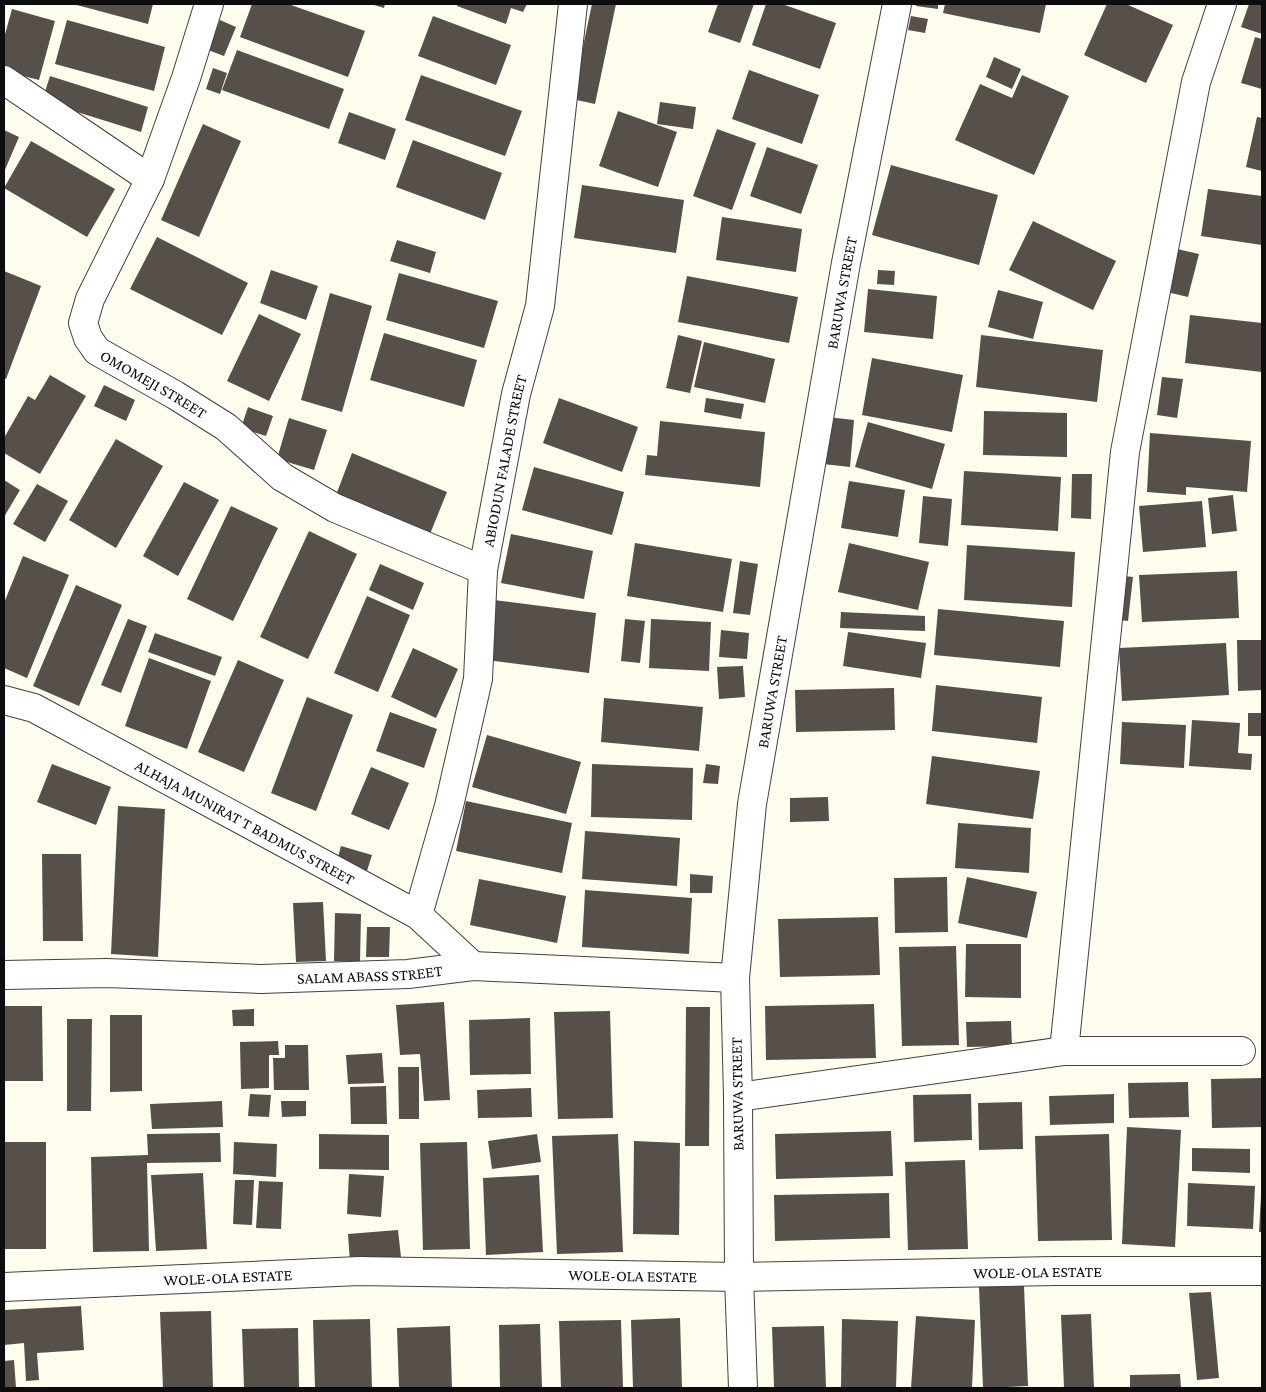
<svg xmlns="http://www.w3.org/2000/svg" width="1266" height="1392" font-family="'Crimson Pro',serif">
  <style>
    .building { fill: #574f49 }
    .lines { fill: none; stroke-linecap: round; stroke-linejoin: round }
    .minor-casing { stroke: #404040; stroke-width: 30 }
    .minor { stroke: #fff; stroke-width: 28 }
    .labels { text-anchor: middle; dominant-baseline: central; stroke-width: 5; stroke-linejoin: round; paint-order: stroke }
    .street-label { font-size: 16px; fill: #0d0d0d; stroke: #fff }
  </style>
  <rect width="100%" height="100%" fill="#fffdee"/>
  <!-- building -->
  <path class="building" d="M73,4h80l-5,20z
    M252,4h36l77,27 -17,46 -108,-40z
    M371,4h14l-1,4z
    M458,4h69l-4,8 -12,-4 -5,16 -49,-18z
    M592,4h24l-21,100 -23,-5z
    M718,4h36l-14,39 -32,-11z
    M766,4h16l54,19 -16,46 -68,-24z
    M917,4h21v5l-22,-3z
    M945,4h101l-6,29 -97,-20z
    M1107,4h19l47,21 -27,58 -62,-28z
    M1249,4h13v30l-21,-7z
    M12,9l43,12 -16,59 -35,-9v-33z
    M433,16l78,29 -15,40 -78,-29z
    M911,16l17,3 -3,14 -17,-3z
    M67,20l98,27 -11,44 -99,-27z
    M220,20l16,7 -12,29 -16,-6z
    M1255,37l7,2v50l-21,-6z
    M237,50l107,39 -15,40 -107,-39z
    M994,57l27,12 -9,20 -26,-12z
    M213,68l14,5 -7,21 -14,-5z
    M749,70l70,25 -17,49 -70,-25z
    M421,75l101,36 -17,45 -100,-36z
    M1022,75l47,21 -35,79 -79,-35 25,-56 32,14z
    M50,76l98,31 -7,25 -99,-31z
    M660,102l36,5 -3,22 -36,-5z
    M618,111l59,21 -19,55 -59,-21z
    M349,112l47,17 -11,31 -47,-17z
    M1257,117l5,1v53l-16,-4z
    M203,124l38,17 -42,96 -38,-17z
    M717,129l39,14 -24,67 -39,-14z
    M4,130l15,7 -15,35z
    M413,140l89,33 -17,47 -89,-33z
    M31,141l84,48 -28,48 -83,-49z
    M767,147l51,18 -17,49 -51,-18z
    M891,165l107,30 -19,70 -107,-30z
    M582,185l102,15 -8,53 -102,-15z
    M1208,189l54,7v49l-61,-9z
    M722,217l80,12 -6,43 -80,-12z
    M1033,221l83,40 -23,49 -84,-40z
    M157,237l91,46 -26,52 -92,-46z
    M397,240l39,12 -6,21 -40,-12z
    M1177,249l22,5 -11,43 -21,-5z
    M271,270l47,16 -12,34 -46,-17z
    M878,270l17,1 -1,14 -17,-1z
    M4,271l37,15 -35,93 -2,-1z
    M399,273l99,28 -14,47 -98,-28z
    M687,276l111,21 -9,46 -111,-21z
    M868,289l69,7 -4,43 -69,-7z
    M998,290l45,12 -10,37 -45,-12z
    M330,293l42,13 -30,106 -41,-12z
    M259,314l42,20 -32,67 -42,-20z
    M1190,315l72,8v49l-77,-9z
    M384,333l93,27 -13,47 -94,-27z
    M678,335l24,6 -12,52 -24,-5z
    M981,335l122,15 -6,52 -121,-15z
    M704,342l71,17 -10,44 -71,-16z
    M872,358l91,17 -11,57 -90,-17z
    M50,375l36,21 -46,78 -36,-21v-15l24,-42 7,4z
    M1162,377l21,2 -6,39 -20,-3z
    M104,385l31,15 -9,21 -32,-15z
    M559,398l79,29 -16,45 -79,-29z
    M706,398l38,6 -3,15 -37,-7z
    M248,407l25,9 -7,20 -25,-8z
    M984,411l83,2v44l-84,-2z
    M827,417l27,3 -4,47 -27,-3z
    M289,418l38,12 -13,40 -37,-11z
    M660,421l105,11 -5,55 -115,-12 2,-20 10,1z
    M868,422l77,22 -13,45 -77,-22z
    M1150,433l101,8 -4,51 -61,-5v8l-39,-3z
    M116,439l47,27 -47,82 -47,-28z
    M352,453l95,39 -17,42 -94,-39z
    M534,467l90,25 -12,43 -90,-25z
    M964,471l97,6 -3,54 -97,-6z
    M1072,474h20l-1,45 -20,-1z
    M4,480l16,10 -16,27z
    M849,481l56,9 -7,47 -57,-9z
    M184,482l35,18 -41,76 -35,-20z
    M37,484l31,17 -23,41 -32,-18z
    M1233,495l4,36 -25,3 -4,-36z
    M923,496l29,3 -4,47 -29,-3z
    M1202,501l4,46 -63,5 -4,-46z
    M231,506l47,22 -45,93 -46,-22z
    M309,531l48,23 -49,105 -48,-22z
    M511,534l82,17 -9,48 -83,-16z
    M635,543l97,16 -9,53 -96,-16z
    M849,543l80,19 -11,48 -80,-18z
    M967,545l108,7 -3,55 -108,-7z
    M23,556l46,19 -42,103 -23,-10v-65z
    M740,561l18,3 -8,51 -17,-2z
    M380,564l44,19 -11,27 -44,-20z
    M1237,571l2,47 -97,4 -3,-47z
    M1116,575l17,2 -5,44 -16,-2z
    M76,585l46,20 -43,101 -46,-20z
    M367,596l43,19 -32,77 -44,-19z
    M494,600l102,13 -7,60 -102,-13z
    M938,609l126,12 -4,46 -126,-12z
    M841,612l84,4v15l-85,-3z
    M128,619l19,7 -26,67 -20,-8z
    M625,619l20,2 -5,42 -19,-2z
    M651,619l60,3 -2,49 -60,-3z
    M721,630l28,3 -2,26 -28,-2z
    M848,632l78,11 -5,35 -78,-12z
    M155,633l67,24 -7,19 -67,-24z
    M1237,640h25v50l-24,1z
    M1226,643l3,52 -107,6 -3,-53z
    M413,648l45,21 -22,49 -45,-21z
    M149,658l62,23 -24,68 -62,-23z
    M238,660l46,20 -40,92 -46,-20z
    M743,666l2,31 -26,2 -2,-32z
    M936,685l106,12 -5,46 -105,-12z
    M894,688l1,42 -99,2 -1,-42z
    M307,697l46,18 -37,96 -45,-18z
    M604,698l99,9 -4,44 -98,-9z
    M390,712l47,17 -13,39 -48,-17z
    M1248,713h14v23h-14z
    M1192,720l48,3 -2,30 14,1 -1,16 -62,-4z
    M1122,722l64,3 -2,43 -64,-4z
    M487,735l94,27 -15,52 -94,-27z
    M932,756l108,15 -7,48 -107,-15z
    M52,764l59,23 -15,38 -59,-23z
    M592,764l101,4 -1,52 -101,-3z
    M706,764l14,2 -2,18 -15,-1z
    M371,767l38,16 -20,47 -38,-16z
    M828,797l1,24 -39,1v-24z
    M466,801l106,22 -10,50 -106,-22z
    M118,806l47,3 -7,148 -47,-3z
    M958,823l73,5 -2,45 -74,-5z
    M585,831l95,7 -3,48 -95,-7z
    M341,846l31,9 -6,19 -30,-10z
    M42,854h39l2,87h-40z
    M690,874l23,2 -1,17h-22z
    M947,877l1,55 -53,1 -1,-55z
    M967,877l70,15 -10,46 -69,-15z
    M479,879l87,17 -9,47 -87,-18z
    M585,890l107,8 -3,56 -107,-7z
    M323,902l3,59 -30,1 -3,-59z
    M335,913l26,1 -1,48 -26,-1z
    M878,917l2,58 -100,2 -2,-58z
    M367,927h23l-1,30h-23z
    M966,944h55v54l-56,-1z
    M956,946l3,99 -57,1 -3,-99z
    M444,1002l6,98 -26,1 -4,-47 -20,1 -4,-50z
    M874,1004l2,54 -110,2 -1,-54z
    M4,1006h38l1,75h-39z
    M686,1007h24l-1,139h-24z
    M254,1009v17h-21l-1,-16z
    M610,1011l3,107 -55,1 -4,-107z
    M110,1015h32v76l-32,1z
    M530,1018l1,56 -61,1 -1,-55z
    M67,1019h25l-1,92h-24z
    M1011,1021l1,25 -45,1 -1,-25z
    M278,1041l1,14h-10v33l-28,1 -1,-47z
    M285,1045h23l1,45h-35l-1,-32h12z
    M382,1053l2,30 -36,1 -2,-29z
    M398,1067h21v52h-20z
    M1262,1078v49l-50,1 -1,-49z
    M1188,1082l1,35 -60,1 -1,-35z
    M386,1086l1,38h-36l-1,-37z
    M531,1088l1,29 -54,1 -1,-28z
    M250,1094l21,1 -2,22 -21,-1z
    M971,1094l1,46 -58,2 -1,-47z
    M1114,1094v29l-64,2 -1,-29z
    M222,1101l1,26 -71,2 -2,-25z
    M281,1101h25v15l-24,1z
    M1022,1102l1,47 -44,1 -1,-47z
    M1127,1127l54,3 -6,117 -53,-3z
    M891,1131l2,45 -117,3 -1,-45z
    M220,1133l1,29 -74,1 2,88 -56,1 -2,-95 57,-2 -1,-21z
    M319,1134l70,1v35l-70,-1z
    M537,1134l4,28 -49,7 -4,-28z
    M618,1134l5,118 -66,2 -5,-118z
    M1109,1134l3,106 -74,1 -3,-105z
    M634,1141l46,2 -1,92 -46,-1z
    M4,1142h42v107h-42z
    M234,1142l43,2 -1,33 -43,-3z
    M467,1142l3,107 -47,1 -3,-107z
    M1192,1148l58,1v24l-58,-2z
    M965,1160l3,89 -60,1 -3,-88z
    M203,1173l4,76 -51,2 -5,-76z
    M349,1174l35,2 -3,41 -34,-3z
    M539,1175l4,77 -57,3 -3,-77z
    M235,1180h19l-2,45 -19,-1z
    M259,1181l24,1 -2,47 -25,-1z
    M1188,1183l67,3 -2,43 -66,-3z
    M889,1193l1,45 -115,3 -1,-46z
    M1261,1196h1v36h-3z
    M398,1230l3,27 -51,5 -2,-28z
    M1024,1286l4,100 -45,2 -4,-101z
    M1211,1292l8,86 -22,2 -8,-87z
    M81,1306l3,44 -47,3 2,27 -13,1 -2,-38 -20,2v-35z
    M211,1311l2,77h-50l-3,-76z
    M1091,1314l3,74h-30l-3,-73z
    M916,1316l59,4 -3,68h-61z
    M680,1318l2,70h-49l-2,-68z
    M370,1319l2,69h-57l-2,-68z
    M842,1319l56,2 -2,67h-55z
    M621,1320l2,68h-62l-2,-67z
    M540,1324l2,64h-42l-1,-63z
    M450,1326l2,62h-53l-2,-60z
    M824,1326l2,62h-52l-2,-61z
    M298,1328l1,60h-55l-2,-59z
    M14,1360l2,28h-12v-27z
    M1180,1374l1,14h-51v-13z"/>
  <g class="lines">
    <!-- minor casing -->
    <g class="minor-casing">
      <g id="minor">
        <path id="s1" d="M209,4l-23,74 -36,101 -60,120 -7,24 5,15 9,13 78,44 51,32 56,50 53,31 148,62"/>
        <path d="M4,80l146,99"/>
        <path id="s2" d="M4,700l30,8 384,207 55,51"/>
        <path id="s3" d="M418,915l31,-109 29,-127 5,-109 33,-176 24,-88 33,-302"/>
        <path id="s4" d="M4,975l103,-2 154,6 147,-5 65,-8 262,12"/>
        <path d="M1064,1051l61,-599 71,-370 26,-78"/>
        <path d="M738,1097l326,-46h177"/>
        <path id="s5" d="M4,1287l355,-16 380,6 316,-6h207"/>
        <path id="s6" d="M743,1388l-4,-111 -1,-180 -3,-119 17,-174 94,-541 51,-259"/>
      </g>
    </g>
    <!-- minor -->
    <use href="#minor" class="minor"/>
  </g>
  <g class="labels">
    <!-- street labels -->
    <g class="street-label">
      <text stroke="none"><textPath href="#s6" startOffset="1104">BARUWA STREET</textPath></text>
      <text stroke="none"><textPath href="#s1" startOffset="441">OMOMEJI STREET</textPath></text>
      <text stroke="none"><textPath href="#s3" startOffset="464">ABIODUN FALADE STREET</textPath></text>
      <text stroke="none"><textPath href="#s6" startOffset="699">BARUWA STREET</textPath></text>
      <text stroke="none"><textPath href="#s2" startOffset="271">ALHAJA MUNIRAT T BADMUS STREET</textPath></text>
      <text stroke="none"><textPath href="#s4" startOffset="366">SALAM ABASS STREET</textPath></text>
      <text transform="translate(737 1094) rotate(-91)">BARUWA STREET</text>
      <text stroke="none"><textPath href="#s5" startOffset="1034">WOLE-OLA ESTATE</textPath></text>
      <text stroke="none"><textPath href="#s5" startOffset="629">WOLE-OLA ESTATE</textPath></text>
      <text stroke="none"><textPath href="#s5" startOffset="224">WOLE-OLA ESTATE</textPath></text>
    </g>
  </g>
  <!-- border -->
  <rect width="1266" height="1392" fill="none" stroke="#0d0d0d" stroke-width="10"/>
</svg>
